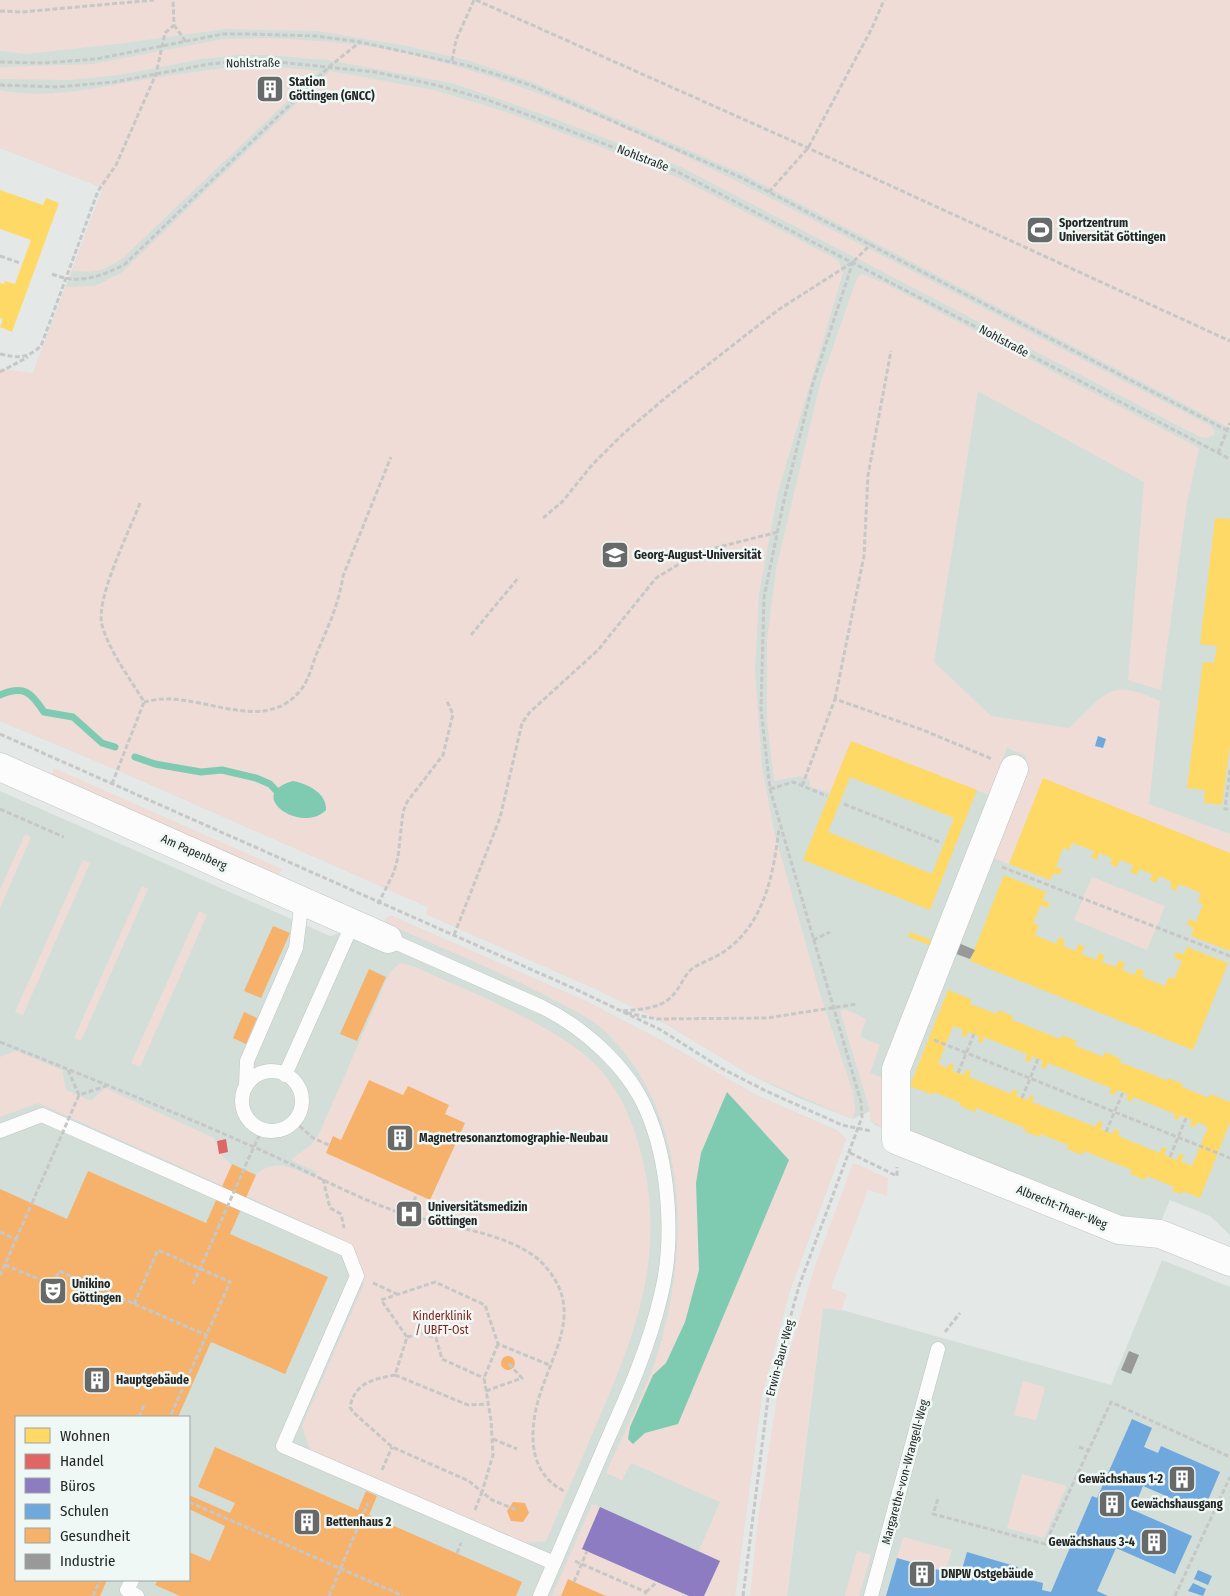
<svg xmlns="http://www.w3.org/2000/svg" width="1230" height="1596" font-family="'Fira Sans Condensed',sans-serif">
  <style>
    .built { fill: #d3ded9; fill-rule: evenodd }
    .green { fill: #efdcd7 }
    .water { fill: #7fcbb2 }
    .homes { fill: #ffd966; fill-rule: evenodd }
    .shops { fill: #e06666 }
    .offices { fill: #8e7cc3 }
    .schools { fill: #6fa8dc }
    .health { fill: #f6b26b }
    .industry { fill: #999 }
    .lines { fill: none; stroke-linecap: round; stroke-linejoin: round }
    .stream { stroke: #7fcbb2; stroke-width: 7 }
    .service-casing { stroke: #c1c5c3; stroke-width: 15 }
    .minor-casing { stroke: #c1c5c3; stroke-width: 29 }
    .path { stroke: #c6c7c6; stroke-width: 3; stroke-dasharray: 5 2.5; stroke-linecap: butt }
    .service { stroke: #fbfcfb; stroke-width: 14 }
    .minor { stroke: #fbfcfb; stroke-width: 28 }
    .path-bridge { stroke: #c6c7c6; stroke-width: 3; stroke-dasharray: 5 2.5; stroke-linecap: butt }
    .labels { text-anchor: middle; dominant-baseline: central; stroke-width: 5; stroke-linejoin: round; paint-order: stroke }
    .street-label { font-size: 12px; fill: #232625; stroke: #eff8f5 }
    .poi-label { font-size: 12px; font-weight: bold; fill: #232625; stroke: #eff8f5; text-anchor: start }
    .park-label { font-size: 12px; fill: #851c16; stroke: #eff8f5 }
  </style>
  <rect width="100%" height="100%" fill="#e4e9e7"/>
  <!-- built -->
  <path class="built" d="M0,0h1230v1235l-20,-19 -40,-16 -9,21 -36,-4 -250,-92 -5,-5v-9l-17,8 -54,-21 -50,-24 -92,-55 -57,-28 -174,-77 2,-7 -313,-138 -115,-48v-332l33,-16 70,-185 -103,-40z
    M0,791l330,145 54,-14 2,-4 6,-2 198,87 78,41 86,50 84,37 8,8 -56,151 -28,105 -27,201h-735zM16,1417h173v163h-173z
    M1162,1260l68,27v309h-443l36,-288 19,2 269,75z"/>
  <!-- green -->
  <path class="green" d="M0,0h1230v428l-487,-254 -211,-92 -62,-21 -63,-15 -90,-15 -92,-2 -100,14 -99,11 -26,-3z
    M267,38c46,2 93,5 138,15 162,37 311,117 457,192 116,60 232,121 349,181l4,5 -1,4 -7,3 -7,-1 -519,-270 -150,-57 -79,-27 -125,-23 -59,-5h-29l-37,4 -83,16 -50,5 -69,-1v-12l93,-3 130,-25z
    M258,65l61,6 -196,187c-20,13 -27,15 -51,13l31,-83 -103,-40v-58c48,10 100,-3 148,-11 36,-6 73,-11 110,-14z
    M330,71l104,19 75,23 94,35 78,31 157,81 5,13 -65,219 -19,102 -4,76 7,96 12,65 46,163 33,98 2,17 -2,10 -104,-45 -92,-55 -57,-28 -174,-77 2,-7 -313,-138 -115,-48v-353l33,5 33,-86 29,-1 26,-13z
    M862,274l22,9 315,165 -12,55 -26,187 -33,-10 16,-198 -166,-91 -44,271 57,54 78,12c37,-34 40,-51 91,-27l-11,103 81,30v19l-187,-74 -34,85 -21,-8 39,-100 -20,-8 -18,47 -138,-54 -21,52 -21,-7 1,-5 -10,-5 -26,5 -7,-61v-80l9,-71 44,-185 37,-106z
    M54,768l228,101 -4,7 -227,-100z
    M25,834l6,3 -31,71v-18z
    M83,860l7,3 -67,152 -8,-3z
    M1092,877l73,29 -18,44 -73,-30z
    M142,886l6,3 -67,152 -7,-3z
    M199,911l8,4 -67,152 -9,-4z
    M392,916l198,87 78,41 86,50 84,37 8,8 -56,151 -28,105 -27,201h-31l16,-35 -21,-10 21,-49 -89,-39 -9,17 -16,-7c16,-36 37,-76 50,-114 34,-108 36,-244 -52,-329 -13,-12 -33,-21 -48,-29 -56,-30 -115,-53 -172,-79l2,-4z
    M400,963c16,3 31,11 46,18 24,10 49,21 72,33 23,12 48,25 68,42 29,24 46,61 55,97 26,100 -5,180 -44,270 -17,40 -34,79 -51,118l-23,2 -213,-93 -8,-24 62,-142 -20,-44 -306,-137 -38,14v-60l16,-6 46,19 4,20 25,11 14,-13 109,50c9,27 17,25 41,37 22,-18 37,-7 60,3l2,-6 -26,-12 20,-15 8,-11 71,-162z
    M845,1009l21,10 -6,18 20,8 -10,28 16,6 1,52 -17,-11v-9l-30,-100z
    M853,1163l35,15 -1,18 -19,-6 -37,98 16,6 -5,16 -19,-2 -36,288h-37l8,-78 20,-127 36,-122z
    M1023,1381l22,6 -9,33 -22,-5z
    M1022,1474l45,12 -23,52 -37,-10z
    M592,1504l8,3 -18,42 107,47h-137z
    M903,1537l49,13 -7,22 -48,-14z
    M857,1551l14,4 -12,41h-14z"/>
  <!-- water -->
  <path class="water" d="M293,781c15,3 34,12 33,29 -24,25 -83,-15 -33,-29z
    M727,1092l62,68 -111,264 -33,9 -12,11 -5,-5 2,-12 23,-52 13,-12 19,-41 14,-52 -3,-87 5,-30z"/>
  <!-- homes -->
  <path class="homes" d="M0,190l43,15 3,-7 13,5 -47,129 -12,-5 3,-8 -3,-1v-35l4,1 1,-3 10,3 16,-44 -31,-11z
    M1215,518l15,1v227l-8,59 -18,-2 1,-13 -18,-2 16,-126 11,1 3,-17 -17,-2z
    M851,741l126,49 -47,120 -127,-50zM850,777l104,41 -22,56 -104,-42z
    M1043,778l187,75v98l-39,-15 3,-8 -7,-3 2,-6 7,3 7,-18 -5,-2 3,-9 -22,-9 -3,7 -3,-2 -3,-1 2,-6 -13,-6 -3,7 -6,-3 2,-6 -13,-5 -2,6 -7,-3 3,-7 -13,-5 -3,7 -7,-3 2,-6 -13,-5 -2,7 -6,-3 3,-6 -22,-8 -3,7 -6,-2 -7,19 6,2 -2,6 -6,-2 -4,7 -41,-16z
    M1004,875l42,17 -3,8 7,3 -2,5 -7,-3 -8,18 6,2 -4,10 21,9 3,-7 6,3 -2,6 13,5 2,-7 7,3 -4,7 15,6 3,-7 6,2 -3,7 14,5 3,-7 6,3 -3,7 13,5 2,-7 4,2 3,1 -2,6 23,9 4,-9 5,2 8,-18 -8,-3 2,-6 7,3 4,-8 41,16 -35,87 -223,-89z
    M910,932l24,9 -2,5 -24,-9z
    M948,990l23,9 -1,5 27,10 1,-4 15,6 -1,4 48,19 2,-4 15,6 -2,5 14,5 14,6 2,-5 16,7 -2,3 35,13 13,6 1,-3 15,6 -1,3 27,11 1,-4 20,8v20l-30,76 -17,-7 -1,3 -10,-3 2,-4 -27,-11 -2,4 -15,-6 2,-4 -48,-19 -2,4 -15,-6 1,-4 -28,-11 -1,3 -15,-6 1,-3 -49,-20 -1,4 -15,-6 1,-3 -27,-11 -1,3 -23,-9zM953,1026l10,4 -2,5 5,2 2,-5 11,4 -1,5 4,2 2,-6 43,17 -2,6 5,2 2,-6 11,5 -2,6 4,2 3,-6 63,25 -2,5 6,2 1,-5 12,4 -2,5 5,3 2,-5 42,17 -1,4 4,2 2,-5 12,5 -2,6 5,1 2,-5 11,5 -16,39 -11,-5 3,-6 -5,-1 -2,6 -13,-5 3,-6 -5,-2 -2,6 -42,-17 2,-5 -6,-2 -2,5 -11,-5 2,-6 -5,-2 -2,6 -64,-25 2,-5 -4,-2 -2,5 -12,-4 2,-5 -5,-2 -2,5 -42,-17 2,-6 -5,-1 -2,5 -12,-5 2,-5 -4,-2 -3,5 -9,-4z"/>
  <!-- shops -->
  <path class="shops" d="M226,1139l2,13 -9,2 -2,-13z"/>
  <!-- offices -->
  <path class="offices" d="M600,1507l120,54 -16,35h-15l-107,-47z"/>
  <!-- schools -->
  <path class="schools" d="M266,82l8,1 -1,12h-8z
    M1098,736l8,3 -3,9 -8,-2z
    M1132,1419l20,9 -8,19 14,6 3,-7 59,26 -17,40 -60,-26 -10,24 59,26 -17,38 -59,-26 -19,43 11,5h-222l11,-38 63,18 7,-24 51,15 -3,9 28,7 -1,7 9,2 41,-96 5,2z
    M1198,1570l14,6 -4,9 -14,-6z
    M1193,1583l13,6 -3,7 -15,-5z"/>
  <!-- health -->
  <path class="health" d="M273,926l17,7 -29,65 -17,-7z
    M369,969l17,8 -29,64 -17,-7z
    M244,1012l13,6 -11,26 -13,-6z
    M369,1080l34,15 5,-9 41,19 -4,9 20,9 -35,77 -104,-47 7,-17 8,4z
    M232,1164l24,11 -26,59 98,43 -43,97 -74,-32 -33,75h-162v163h91l-7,16h-100v-407l67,30 21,-48 118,52z
    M501 1363a7 7 0 1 1 14 0a7 7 0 1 1-14 0Z
    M215,1447l143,63 8,-19 11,5 -8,19 153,67 -6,14h-336l-25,-11 3,-5h31v-28l21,9 15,-35 -36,-17v-14l41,18 5,-10 -37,-16z
    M513,1502l12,1 4,10 -6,9 -12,-1 -4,-10z
    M568,1579l6,3 32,14h-45z"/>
  <!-- industry -->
  <path class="industry" d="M956,942l19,8 -5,9 -19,-7z
    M1129,1351l10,4 -8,19 -10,-4z"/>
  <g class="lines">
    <!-- stream -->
    <path class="stream" d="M0,695c24,-10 31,-3 44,17l29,5 29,26 13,4
      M135,757l20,7 46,8 21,-2 34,8 14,6 12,13"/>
    <!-- service casing -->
    <g class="service-casing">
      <path id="service" d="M388,939l154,68c41,20 85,59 104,102 23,52 29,130 15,186 -12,52 -33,99 -55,148 -22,51 -44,102 -66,153
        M242 1101a30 30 0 1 1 60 0a30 30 0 1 1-60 0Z
        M285,1075l68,-152
        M246,1085l1,-24 49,-113 6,-48
        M0,1131l42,-16 305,135 10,26 -74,170 271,117
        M132,1580l-5,10 10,6
        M871,1596l67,-247"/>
    </g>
    <!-- minor casing -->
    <g class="minor-casing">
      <path id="minor" d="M0,767l388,172
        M1014,769l-118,300v71l223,90 41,4 70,28"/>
    </g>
    <!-- path -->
    <path class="path" d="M476,0l332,148 422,193
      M0,11l22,1 132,-12
      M174,25l12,17
      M452,61l4,-21 18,-40
      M0,62l44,1 52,-4 127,-25h27l66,2 44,6 109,24 61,19 212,93 488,254
      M0,85l57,2 57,-5 95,-18 49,-4 117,12 61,13 52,15 188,71 554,288
      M769,192l39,-44 64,-120 12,-28
      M0,256l20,7
      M52,274c27,11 47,3 72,-9l206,-199 30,-24
      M0,354c18,4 27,5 41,-8l57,-155 18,-26 40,-91 9,-41 9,-8 -1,-25
      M0,372l28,-15
      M1218,453l12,-30
      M543,518l19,-16 30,-37 31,-31 41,-35 114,-89 75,-48 18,-18
      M471,635l48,-58
      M835,699l29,-143 4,-81 23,-124
      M144,702c6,-1 13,-3 19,-3 46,-2 106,36 140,-12 6,-9 9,-21 13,-32 11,-26 23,-51 27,-79l48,-119
      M0,734l573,254 88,42 60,38 45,23 76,34 29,6
      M1230,770l-5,39h5
      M112,784l32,-82c-14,-24 -34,-49 -42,-77 -7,-26 28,-95 38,-122
      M802,786l33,-87 88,31 69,29
      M770,789l23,-7 34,14
      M844,804l98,39
      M0,809l64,28
      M1002,867l228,89
      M378,904l16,-32 4,-15 5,-45 4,-10 36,-47 10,-41 -7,-15
      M454,935l46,-117 22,-95 8,-11 68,-62 58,-72 43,-26 79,-20
      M813,940l17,-8
      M623,1011c20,-2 42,-2 54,-21 5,-7 9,-17 16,-22 11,-7 25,-11 36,-20 37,-29 45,-78 50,-120
      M627,1013l30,6 110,-1 90,-14
      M934,1040l296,118
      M0,1042c85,34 170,68 254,105 46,20 91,46 138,63 42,15 115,21 147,50 52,50 9,95 -3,149 -7,33 -4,67 30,83
      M68,1070l11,25 27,-9
      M958,1073l16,-39
      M1022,1098l16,-39
      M294,1121l19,17 16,7
      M1106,1132l17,-40
      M251,1153l11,-23
      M850,1153l47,23v-9
      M1170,1157l16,-39
      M323,1179l7,29 11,6 3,14
      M408,1215l9,-21
      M0,1232l16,7 -16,37
      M16,1239l16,-36
      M5,1265l48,20 6,-14 147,64
      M373,1283l26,12
      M193,1284l25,-56
      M134,1304l24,-54 72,32 -60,135
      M945,1332l15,-19
      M407,1337l16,-4 13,5 6,21 42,19
      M498,1344l-14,34 7,42 2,35 -11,37 -13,-11 -77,-34 -39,-35 -3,-5c5,-25 24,-28 45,-32l12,-38 -26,-37 54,-18 50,23 13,39 54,22
      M395,1375l73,30 19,-1
      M486,1391l36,-13 -14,-15
      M139,1417l5,-12
      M493,1439l24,10
      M1079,1447l9,3
      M382,1470l10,-23
      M938,1499l-5,15 112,30 66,-142 119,55
      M189,1502l214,94
      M475,1510l7,-18 10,8 25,10
      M457,1553l4,-10
      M575,1561l71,31 -2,4
      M574,1582l13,-31
      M646,1592l11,-10
      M93,1596l7,-16
      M329,1596l39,-93
      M743,1596l25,-198 31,-112 63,-169 -1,-15 -91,-313 -9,-80 3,-112 20,-97 29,-117 40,-121
      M1175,1596l55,-119"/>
    <!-- service -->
    <use href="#service" class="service"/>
    <!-- minor -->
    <use href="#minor" class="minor"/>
    <!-- path-bridge -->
    <path class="path-bridge" d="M32,1203l47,-108
      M218,1228l33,-75"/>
  </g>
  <!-- icons -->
  <defs>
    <g id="building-square" transform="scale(1.4375)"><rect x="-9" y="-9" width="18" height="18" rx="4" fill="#676a69" stroke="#eff8f5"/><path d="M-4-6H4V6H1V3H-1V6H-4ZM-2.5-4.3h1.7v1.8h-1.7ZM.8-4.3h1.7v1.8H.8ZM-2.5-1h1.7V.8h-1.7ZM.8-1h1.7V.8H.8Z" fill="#fff"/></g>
    <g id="stadium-square" transform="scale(1.4375)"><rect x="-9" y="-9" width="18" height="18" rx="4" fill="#676a69" stroke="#eff8f5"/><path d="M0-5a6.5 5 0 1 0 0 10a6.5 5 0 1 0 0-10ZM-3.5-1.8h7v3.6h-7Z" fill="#fff"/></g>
    <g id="university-square" transform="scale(1.4375)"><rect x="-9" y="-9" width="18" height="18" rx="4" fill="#676a69" stroke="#eff8f5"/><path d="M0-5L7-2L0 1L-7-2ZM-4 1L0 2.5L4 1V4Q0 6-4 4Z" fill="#fff"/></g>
    <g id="hospital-square" transform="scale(1.4375)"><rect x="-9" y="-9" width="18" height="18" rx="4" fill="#676a69" stroke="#eff8f5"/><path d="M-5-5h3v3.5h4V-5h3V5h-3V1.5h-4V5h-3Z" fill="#fff"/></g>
    <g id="theatre-square" transform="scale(1.4375)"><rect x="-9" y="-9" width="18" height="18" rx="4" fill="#676a69" stroke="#eff8f5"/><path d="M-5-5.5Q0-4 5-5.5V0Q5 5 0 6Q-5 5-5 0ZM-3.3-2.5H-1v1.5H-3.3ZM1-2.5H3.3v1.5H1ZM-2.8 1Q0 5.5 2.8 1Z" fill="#fff"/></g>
  </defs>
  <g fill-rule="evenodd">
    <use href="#building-square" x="270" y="89"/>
    <use href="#stadium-square" x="1040" y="230"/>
    <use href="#university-square" x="615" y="555"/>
    <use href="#building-square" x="400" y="1138"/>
    <use href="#hospital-square" x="409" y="1214"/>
    <use href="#theatre-square" x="53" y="1291"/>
    <use href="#building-square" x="97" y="1380"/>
    <use href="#building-square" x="1182" y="1479"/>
    <use href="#building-square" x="1112" y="1504"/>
    <use href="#building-square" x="307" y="1522"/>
    <use href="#building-square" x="1154" y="1542"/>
    <use href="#building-square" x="922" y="1574"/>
  </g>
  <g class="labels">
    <!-- street labels -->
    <g class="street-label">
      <text transform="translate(253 63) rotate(-1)">Nohlstraße</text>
      <text transform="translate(643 158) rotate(21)">Nohlstraße</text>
      <text transform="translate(1004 341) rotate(28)">Nohlstraße</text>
      <text transform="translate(194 852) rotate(24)">Am Papenberg</text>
      <text transform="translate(1062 1207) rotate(22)">Albrecht-Thaer-Weg</text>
      <text transform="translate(780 1358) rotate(-75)">Erwin-Baur-Weg</text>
      <text transform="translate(905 1472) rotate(-75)">Margarethe-von-Wrangell-Weg</text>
    </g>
    <!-- poi labels -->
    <g class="poi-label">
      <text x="289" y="82">Station<tspan x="289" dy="14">Göttingen (GNCC)</tspan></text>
      <text x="1059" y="223">Sportzentrum<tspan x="1059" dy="14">Universität Göttingen</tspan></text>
      <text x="634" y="555">Georg-August-Universität</text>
      <text x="419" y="1138">Magnetresonanztomographie-Neubau</text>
      <text x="428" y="1207">Universitätsmedizin<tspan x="428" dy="14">Göttingen</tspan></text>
      <text x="72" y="1284">Unikino<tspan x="72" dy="14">Göttingen</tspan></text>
      <text x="116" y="1380">Hauptgebäude</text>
      <text x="1163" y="1479" text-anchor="end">Gewächshaus 1-2</text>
      <text x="1131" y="1504">Gewächshausgang</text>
      <text x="326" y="1522">Bettenhaus 2</text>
      <text x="1135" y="1542" text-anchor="end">Gewächshaus 3-4</text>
      <text x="941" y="1574">DNPW Ostgebäude</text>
    </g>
    <!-- park labels -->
    <g class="park-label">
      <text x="442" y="1316">Kinderklinik<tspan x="442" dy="14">/ UBFT-Ost</tspan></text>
    </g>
  </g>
  <!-- legend -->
  <rect x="15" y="1416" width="175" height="165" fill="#eff8f5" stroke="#9da4a2"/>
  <rect x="25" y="1428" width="25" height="15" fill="#ffd966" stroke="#9da4a2"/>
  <text x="60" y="1441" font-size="15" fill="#232625">Wohnen</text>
  <rect x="25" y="1454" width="25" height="15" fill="#e06666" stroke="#9da4a2"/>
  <text x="60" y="1466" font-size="15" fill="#232625">Handel</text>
  <rect x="25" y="1478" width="25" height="15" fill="#8e7cc3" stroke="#9da4a2"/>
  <text x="60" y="1491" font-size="15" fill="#232625">Büros</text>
  <rect x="25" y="1504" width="25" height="15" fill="#6fa8dc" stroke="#9da4a2"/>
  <text x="60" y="1516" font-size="15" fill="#232625">Schulen</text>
  <rect x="25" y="1528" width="25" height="15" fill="#f6b26b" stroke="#9da4a2"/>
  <text x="60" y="1541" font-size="15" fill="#232625">Gesundheit</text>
  <rect x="25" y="1554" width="25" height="15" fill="#999999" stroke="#9da4a2"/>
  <text x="60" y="1566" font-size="15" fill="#232625">Industrie</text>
</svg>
